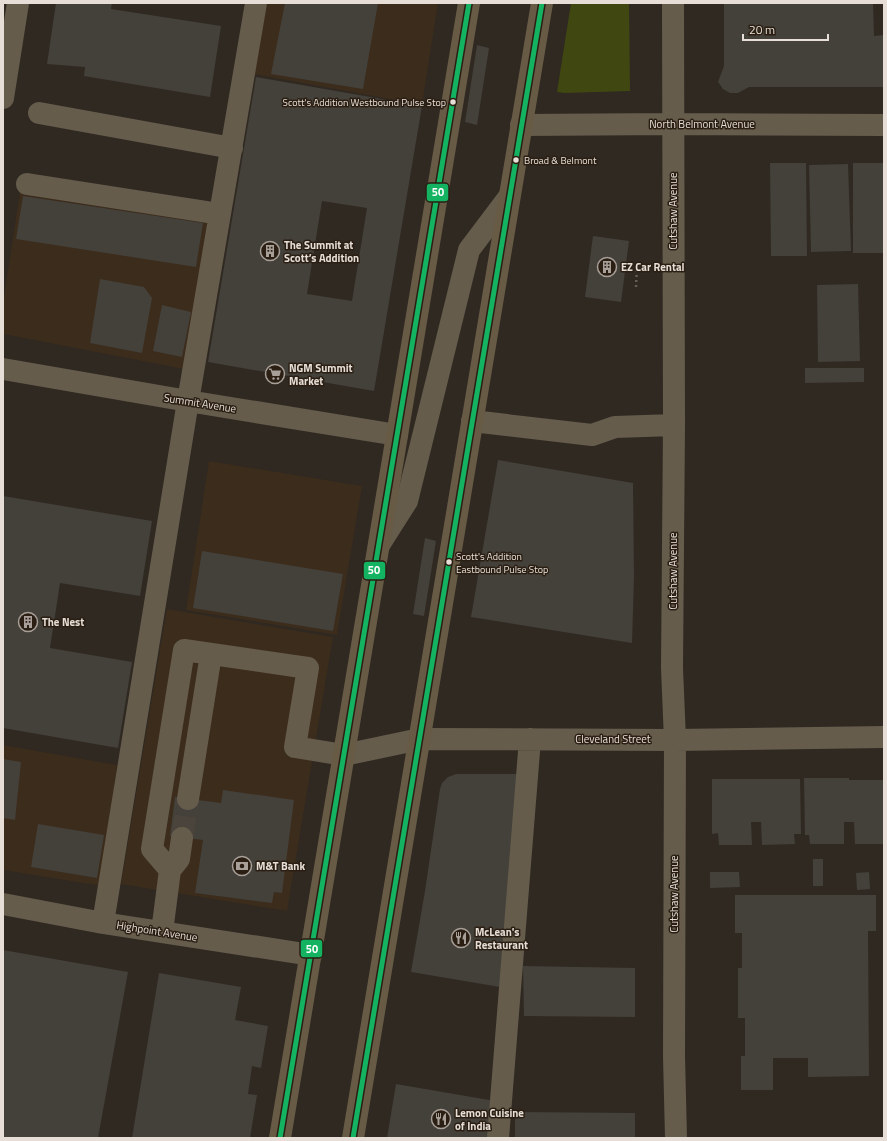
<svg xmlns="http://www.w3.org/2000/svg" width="887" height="1141" font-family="'Titillium Web',sans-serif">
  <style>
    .built { fill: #3c2c1c }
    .green { fill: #414711 }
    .building { fill: #44403a; fill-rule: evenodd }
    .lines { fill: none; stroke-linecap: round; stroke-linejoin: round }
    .minor-tunnel { stroke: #4b443d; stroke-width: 22; stroke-dasharray: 22 11; stroke-linecap: butt }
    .path { stroke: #655e52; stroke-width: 2.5; stroke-dasharray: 2 3; stroke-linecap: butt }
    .minor { stroke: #655c4c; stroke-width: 22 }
    .major { stroke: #675b46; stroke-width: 22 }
    .bus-1-casing { stroke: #2b1f13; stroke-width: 8 }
    .bus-1 { stroke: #13b361; stroke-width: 5 }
    .bus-dot { fill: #e7dfd7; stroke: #2b1f13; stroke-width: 1.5 }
    .labels { text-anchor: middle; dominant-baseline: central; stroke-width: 3; stroke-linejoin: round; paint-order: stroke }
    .bus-label { font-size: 10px; fill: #e7dfd7; stroke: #2b1f13; text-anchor: start }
    .street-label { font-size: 11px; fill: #e7dfd7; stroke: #2b1f13 }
    .poi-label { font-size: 11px; font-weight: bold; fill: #e7dfd7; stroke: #2b1f13; text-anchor: start }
    .line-badge { stroke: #2b1f13; stroke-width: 1.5 }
    .badge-label { font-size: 11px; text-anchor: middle; font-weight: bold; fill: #fff }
  </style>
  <rect width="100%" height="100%" fill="#2f2922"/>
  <!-- built -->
  <path class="built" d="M267,3h171l-16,102 -168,-31z
    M20,192l189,27 -25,150 -181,-35v-31z
    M209,461l153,25 -25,149 -151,-25z
    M167,609l166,28 -46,274 -166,-27z
    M3,745l114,20 -15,121 -99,-16z"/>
  <!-- green -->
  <path class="green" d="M571,3h58l1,88 -66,2 -7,-1z"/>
  <!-- building -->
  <path class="building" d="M56,3h56l-1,6 110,17 -11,71 -126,-21 1,-9 -38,-3z
    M285,3h93l-15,86 -92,-15z
    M724,3h149l1,33 10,-1v52h-135l-11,6h-8l-7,-4 -5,-7 6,-16z
    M477,45l12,3 -12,77 -12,-3z
    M256,77l166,29 -48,285 -166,-29zM322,201l45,7 -15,93 -45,-7z
    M770,163h36l1,93h-36z
    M853,163h31v90h-31z
    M848,164l3,87 -40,1 -2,-87z
    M23,196l180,27 -7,44 -180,-28z
    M593,236l36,5 -8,61 -36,-5z
    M100,279l44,8 8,11 -10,55 -52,-10z
    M858,284l2,77 -42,1 -1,-77z
    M162,305l29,7 -9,45 -29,-6z
    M805,368h59v14l-59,1z
    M498,460l135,23 1,94 -2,66 -161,-26z
    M3,496l149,25 -12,75 -80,-13 -10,65 82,14 -14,86 -115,-20z
    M425,538l11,3 -12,75 -11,-2z
    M202,551l141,23 -10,57 -140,-23z
    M3,759l18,3 -6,58 -12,-2z
    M456,774h63l-19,213 -89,-15 14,-81 15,-102 2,-6 6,-6z
    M804,778h45v2h35v64h-29l-1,-22h-10v22h-34l-1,-9h-4z
    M712,779h88l1,55h-7l1,10 -33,1 -1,-23h-10l1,23h-33l-1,-12 -6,1z
    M223,790l71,10 -12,93 -8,-1 -2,11 -77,-10 8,-53 -33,-4 5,-39 46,6z
    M38,824l66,11 -7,43 -66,-11z
    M813,859h10v27h-10z
    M710,872h29l1,15 -30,1z
    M869,872l1,17 -13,1 -1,-17z
    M735,895h141v36h-8l1,145 -61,1v-19h-35v32h-32v-34h4v-38h-7v-50h4v-35h-7z
    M3,950l125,22 -30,166h-95z
    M523,966l112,2v49l-111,-1z
    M159,973l82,14 -6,33 33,6 -7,42 -9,-2 -4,28 9,1 -7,43h-118z
    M396,1084l99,17 -6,37h-102z
    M515,1112l120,1v25h-120z"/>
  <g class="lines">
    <!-- minor-tunnel -->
    <path class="minor-tunnel" d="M182,838l6,-39"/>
    <!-- path -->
    <path class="path" d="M636,287l1,-22"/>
    <!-- minor -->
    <path class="minor" d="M673,3l1,422 -2,243 3,72 -1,316 2,82
      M3,98l15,-95
      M39,113l193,35
      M521,125l152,-1 211,1
      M27,184l193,30
      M3,369l185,32 209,34
      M472,421l120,14 23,-8 59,-2
      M379,545l28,-44 62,-251 40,-53
      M188,799l23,-145
      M170,870l9,-11 3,-21
      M3,904l100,19 208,32
      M103,923l85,-522 68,-398
      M162,932l8,-62 -18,-21 32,-199 124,18 -13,79 49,8 76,-16 255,1 209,-3
      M498,1138l32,-399"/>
    <!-- major -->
    <path class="major" d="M280,1138l189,-1135
      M353,1138l189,-1135"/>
    <!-- bus-1 casing -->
    <g class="bus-1-casing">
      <path id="bus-1" d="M280,1138l189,-1135
        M353,1138l189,-1135"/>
    </g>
    <!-- bus-1 -->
    <use href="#bus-1" class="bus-1"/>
  </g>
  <!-- icons -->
  <defs>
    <g id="building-ring" transform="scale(1)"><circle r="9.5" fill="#2b1f13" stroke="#a79f98" stroke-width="1.5"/><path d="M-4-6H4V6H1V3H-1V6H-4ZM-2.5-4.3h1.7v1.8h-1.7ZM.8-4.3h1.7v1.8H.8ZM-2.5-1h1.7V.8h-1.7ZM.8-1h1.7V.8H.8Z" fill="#a79f98"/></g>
    <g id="supermarket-ring" transform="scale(1)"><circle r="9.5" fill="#2b1f13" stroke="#a79f98" stroke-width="1.5"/><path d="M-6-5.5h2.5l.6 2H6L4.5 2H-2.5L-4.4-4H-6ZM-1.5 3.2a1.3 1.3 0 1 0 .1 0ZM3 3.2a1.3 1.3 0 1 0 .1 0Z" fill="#a79f98"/></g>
    <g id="bank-ring" transform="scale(1)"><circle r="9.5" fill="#2b1f13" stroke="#a79f98" stroke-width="1.5"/><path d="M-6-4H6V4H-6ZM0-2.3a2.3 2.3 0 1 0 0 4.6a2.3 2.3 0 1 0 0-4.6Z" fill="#a79f98"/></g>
    <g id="restaurant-ring" transform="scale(1)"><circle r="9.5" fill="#2b1f13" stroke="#a79f98" stroke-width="1.5"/><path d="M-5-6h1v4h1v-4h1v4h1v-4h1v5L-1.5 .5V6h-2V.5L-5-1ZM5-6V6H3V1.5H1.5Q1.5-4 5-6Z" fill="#a79f98"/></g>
  </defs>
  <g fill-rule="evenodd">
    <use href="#building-ring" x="270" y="251"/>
    <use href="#building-ring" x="607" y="267"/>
    <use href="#supermarket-ring" x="275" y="374"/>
    <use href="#building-ring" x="28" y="622"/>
    <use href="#bank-ring" x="242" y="866"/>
    <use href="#restaurant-ring" x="461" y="938"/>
    <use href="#restaurant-ring" x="441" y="1119"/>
  </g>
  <!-- markers -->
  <g class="bus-dot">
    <circle cx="453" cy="102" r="3.5"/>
    <circle cx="516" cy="160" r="3.5"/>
    <circle cx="449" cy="562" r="3.5"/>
  </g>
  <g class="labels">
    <!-- bus labels -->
    <g class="bus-label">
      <text x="446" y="102" text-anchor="end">Scott's Addition Westbound Pulse Stop</text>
      <text x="524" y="160">Broad &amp; Belmont</text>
      <text x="456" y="556">Scott's Addition<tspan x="456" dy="13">Eastbound Pulse Stop</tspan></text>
    </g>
    <!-- street labels -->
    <g class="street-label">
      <text x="702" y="124">North Belmont Avenue</text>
      <text transform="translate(673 211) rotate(-90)">Cutshaw Avenue</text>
      <text transform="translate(200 403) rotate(9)">Summit Avenue</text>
      <text transform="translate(673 571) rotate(-90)">Cutshaw Avenue</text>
      <text x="613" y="739">Cleveland Street</text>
      <text transform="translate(674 894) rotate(-90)">Cutshaw Avenue</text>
      <text transform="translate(157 931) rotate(9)">Highpoint Avenue</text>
    </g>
    <!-- poi labels -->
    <g class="poi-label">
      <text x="284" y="245">The Summit at<tspan x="284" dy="13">Scott’s Addition</tspan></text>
      <text x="621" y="267">EZ Car Rental</text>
      <text x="289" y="368">NGM Summit<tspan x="289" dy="13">Market</tspan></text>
      <text x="42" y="622">The Nest</text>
      <text x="256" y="866">M&amp;T Bank</text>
      <text x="475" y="932">McLean's<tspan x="475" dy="13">Restaurant</tspan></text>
      <text x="455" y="1113">Lemon Cuisine<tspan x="455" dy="13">of India</tspan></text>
    </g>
  </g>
  <g class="line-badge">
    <rect x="426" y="183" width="23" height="19" rx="4" fill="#13b361"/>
    <rect x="363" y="561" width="23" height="19" rx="4" fill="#13b361"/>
    <rect x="300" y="939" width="23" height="19" rx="4" fill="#13b361"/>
  </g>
  <g class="badge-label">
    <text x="438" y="196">50</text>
    <text x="374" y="574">50</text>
    <text x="312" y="953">50</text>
  </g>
  <!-- border -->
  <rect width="887" height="1141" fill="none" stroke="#e7dfd7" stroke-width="8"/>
  <!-- scale -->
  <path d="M743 34v6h85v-6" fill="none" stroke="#e7dfd7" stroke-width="2"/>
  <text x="749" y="34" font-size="12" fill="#e7dfd7" stroke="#2b1f13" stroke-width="3" paint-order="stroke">20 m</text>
</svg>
